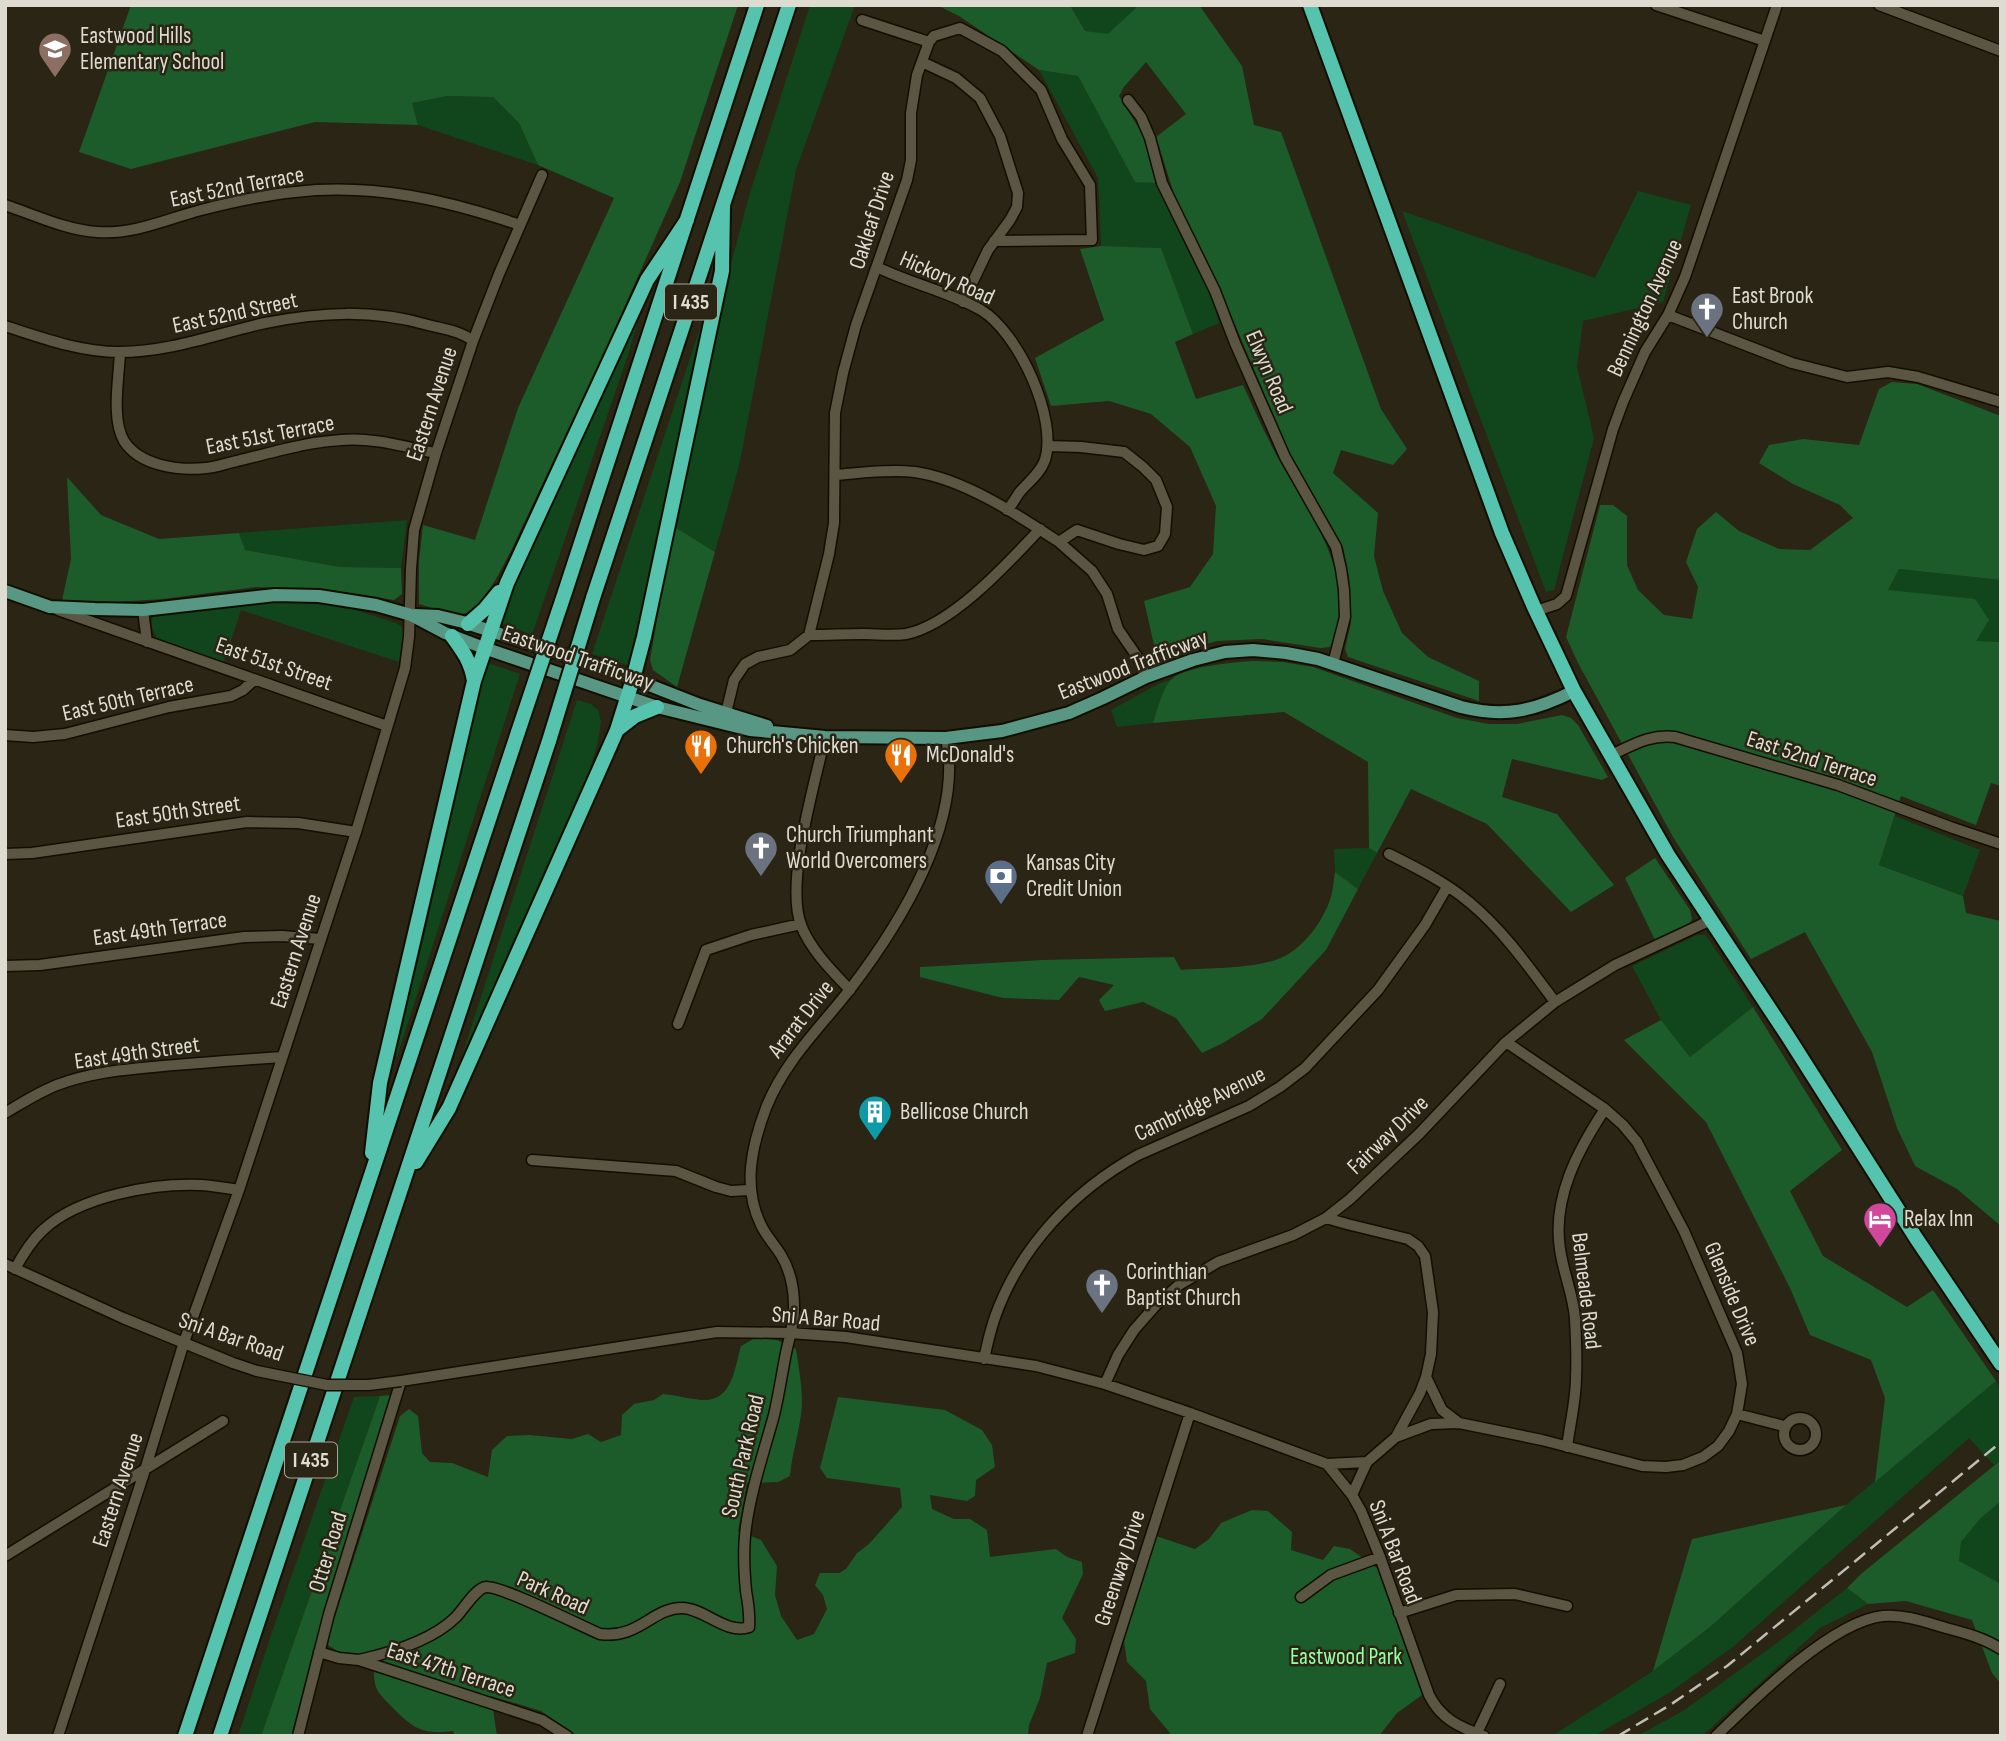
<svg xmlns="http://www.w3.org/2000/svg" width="2006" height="1741" font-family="'Sofia Sans Condensed',sans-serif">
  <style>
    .green { fill: #11461d }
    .forest { fill: #1c5c2a }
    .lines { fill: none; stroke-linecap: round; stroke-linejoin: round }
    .minor-casing { stroke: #130e02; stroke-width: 13 }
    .major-casing { stroke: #130e02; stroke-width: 16 }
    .highway-casing { stroke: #130e02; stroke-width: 18 }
    .minor { stroke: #5b5543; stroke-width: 10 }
    .major { stroke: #579783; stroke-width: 12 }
    .highway { stroke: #55c3ad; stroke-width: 14 }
    .rail { stroke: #c0bdb2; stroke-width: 2.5; stroke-dasharray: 14 7; stroke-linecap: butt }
    .minor-bridge-casing { stroke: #130e02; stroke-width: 13; stroke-linecap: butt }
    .highway-bridge-casing { stroke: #130e02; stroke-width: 18; stroke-linecap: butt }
    .minor-bridge { stroke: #5b5543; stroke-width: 10 }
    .highway-bridge { stroke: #55c3ad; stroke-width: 14 }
    .labels { text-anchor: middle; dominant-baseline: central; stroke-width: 5; stroke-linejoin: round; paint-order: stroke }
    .shield { fill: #2a2514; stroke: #a8a498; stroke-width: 2 }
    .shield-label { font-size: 21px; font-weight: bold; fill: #dedbd1 }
    .poi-label { font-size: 23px; fill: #dedbd1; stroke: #2a2514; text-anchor: start }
    .street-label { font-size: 23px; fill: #dedbd1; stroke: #2a2514 }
    .park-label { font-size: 23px; fill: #94ffa3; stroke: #2a2514 }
  </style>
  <rect width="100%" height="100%" fill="#2a2514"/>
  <!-- green -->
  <path class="green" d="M810,5h45l-59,165 -57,296 -24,86 -42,-26 56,-255 20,-75z
    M1070,5h69l-31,30 -23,-4z
    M1039,70l39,6 57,105 21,2 55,111 8,29 -26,11 -32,-86 -60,-2 -3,-68z
    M447,96l46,1 26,26 19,42 -120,-40 -6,-22z
    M1638,191l53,14 -28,97 -80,19 -6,46 17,71 -40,152 -8,2 -144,-381 193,67z
    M642,306l-14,49 -96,280 -34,-13z
    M704,316l3,1 -74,350 -41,-13z
    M407,520l-6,48 -61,-1 -95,-17 -6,-17z
    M1899,569l102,11v62l-25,-1 -88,-51z
    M271,599l46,3 35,7 44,14 6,4 1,8 -4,27 -158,-52 -17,52 -65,-22c-6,-6 -10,-18 -5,-25z
    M485,662l35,12 -123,383 -3,-2 31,-122z
    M1172,679l-11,19 -8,25 -36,4 -6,-17 47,-26z
    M577,700l14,4 7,6 3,11 -3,21 -15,50 -120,275 -4,-2z
    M1895,816l85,34 -17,46 -84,-31z
    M1369,848l8,5 -19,36 -23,-17 -1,-23z
    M1697,935h9l47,72 -63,50 -29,-37 -29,-54z
    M1996,1381l5,8v71l-7,5 -25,-27 -235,208 -65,47 -75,43h-42l101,-65 57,-44 136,-122z
    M380,1396l-119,340h-23l34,-104 82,-235z
    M2001,1501v83l-42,-22 2,-20 19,-23z
    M1847,1588l21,16 -48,24 -118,108h-65l46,-25 102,-74z"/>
  <!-- forest -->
  <path class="forest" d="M131,5h607l-58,177 -76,171 -94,200c-9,16 -28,58 -47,61 -11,2 -33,-7 -44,-10v-43l4,-36 52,15 43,-132 96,-210 -76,-33 -19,-42 -26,-26 -46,-1 -35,7 6,22 -103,-3 -184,47 -52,-17z
    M937,5h133l15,26 23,3 31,-29h60l43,61 12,59 27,7 100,277 26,40 -14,16 -52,-15 -8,23 45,40 -4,43 9,35 19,42 26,24 51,24v20l-131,-44 -3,-8 6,-26 -2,-45 -6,-31 -53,-93 -68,-160 -48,-100 -18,-57 30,-23 -40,-52 -23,26 -4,8 24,39 13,48 -21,-1 -57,-106 -39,-6 -80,-54z
    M1101,246l60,2 32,86 -18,8 21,57 47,-14c11,24 22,49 35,73 31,56 84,122 52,189l-10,1 -58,-9 -45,2 -60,17 -13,-57 46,-14 23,-33 3,-48 -26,-59 -39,-33 -42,-13 -58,5 -16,-48 69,-38 -24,-71z
    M1892,382l25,2 84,32v164l-102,-11 -11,21 87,9 14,21 -13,21 25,1v144l-10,-3 -15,42 -75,-29 -22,69 84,31 3,17 35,8v305l-44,-37 -42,-23 -18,-38 -25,-76 -67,-120 -54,27 -78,-122 -95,-174 -12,-26 34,-132h13l14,11v49l11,25 26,25 28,4 6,-32 -12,-25 11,-33 19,-17 23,19 40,18 31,1 43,-32 -13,-13 -47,-21 -34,-21 10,-18 34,-6 56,6 20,-56z
    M67,477l34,38 58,24 80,-6 6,17 95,17 61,1 1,26 -8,6 -70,-11 -68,-2 -93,12 -46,3 -55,-2 9,-41z
    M673,526l42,26 -38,135 -24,-17 -3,-10z
    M1254,661l29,1 30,5 144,51 32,6h28l45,-9 9,3 7,7 30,52 -6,3 -90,-21 -10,38 55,17 57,71 -43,27 -84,-88 -76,-35 -34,64 -8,-5 -1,-86 -84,-50 -131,11c4,-12 10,-37 20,-45 16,-12 61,-16 81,-17z
    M1655,858l35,52 2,9 -3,6 -34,15 -30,-62z
    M1335,872l23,17 -32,61 -64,69 -39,24 -21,10 -26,-35 -33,-16 -38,9 -6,-11 15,-15 -35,-8 -20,23 -56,-2 -83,-21v-10l123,-7 131,-3 7,13c29,-2 77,-1 102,-13 23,-11 43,-40 49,-64 1,-7 2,-14 3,-21z
    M1753,1007l89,143 -52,41 33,65 84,51 26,-17 63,91 -121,101 10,-84 -14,-38 -61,-25 -20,-47 -84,-166 -82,-82 37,-20 29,37z
    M755,1338l22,2 19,9c3,21 8,45 5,66 -3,21 -9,40 -11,61l-12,6 -31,1 -9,48 23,9 16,26 -2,29 6,21 16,24 17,-6 13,-25 -4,-14 -8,-10 5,-12h19l7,-4 11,-16 12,-9 33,-37 -2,-19 -73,-10 -7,-10 18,-71 107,13 37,20 10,15 3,22 -19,13 -1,16 -8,5 -37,-6 2,14 22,10h16l17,11 3,27 66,-8 11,8 15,5 1,12 -21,44 14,21 -1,14 -28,10 -7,35 -11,27 -1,11h-450l-37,-25 -50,-15 6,40h-42l-2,-5c-29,4 -39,-2 -59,-22 -18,-18 -22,-21 -19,-48l-38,-10 -9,-6 2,-13 70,-216 9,-7 9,7 4,37 8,9 22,1 36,14 4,-27 15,-14 22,-1 43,4 16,-5 13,8 20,-7 1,-20 12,-11 20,-4 9,-6c12,1 35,7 45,6 25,-3 27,-34 33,-54z
    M392,1395l-79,256 -22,85h-30l119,-340z
    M2001,1460v41l-21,18 -19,23 -2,19 42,23v100l-9,-11 -20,-53 -66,-19 -38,3 -21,-16 14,-14z
    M1846,1505l-136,122 -57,44 39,-132z
    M1252,1510l16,1 24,21 -1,18 32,10 11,-14 16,3 27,19 45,127 -25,18 -18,23h-211l2,-3 -20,-24 -4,-28 -19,-19 -3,-21 32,-105 39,13 14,-10 12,-16z"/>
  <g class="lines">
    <!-- minor casing -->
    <g class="minor-casing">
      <path id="minor" d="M1656,5l109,36
        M1879,5l122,46
        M862,20l67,22
        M922,62l34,16 24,20 20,38 18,57 -1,14 -7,13 -22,30 -25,52
        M1128,100l13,17 9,21 12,45 53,108 20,52 50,114 51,90 5,22 3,21 1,27 -12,47
        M5,205c30,10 61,25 92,27 36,3 70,-13 104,-22 31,-8 63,-15 94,-18 78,-9 152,8 225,33
        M877,267c34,17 71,24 104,43 37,22 77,108 64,150 -5,14 -17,22 -26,33 -4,6 -7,12 -12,17
        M1668,315l124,48 55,14 41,-5 30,5 83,25
        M5,326c37,12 75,26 114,26 51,0 97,-18 146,-29 56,-11 107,-14 163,2 15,4 33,6 45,16
        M120,352c-1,26 -9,67 4,89 16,25 55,30 82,27 11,-1 21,-5 31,-7 21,-5 42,-11 62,-15 14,-4 29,-5 42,-6 32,-3 64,7 95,13
        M835,475c26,-2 53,-6 80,-3 49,7 103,43 144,70l18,-12 42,14 25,6 14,-4 7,-12 2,-27 -11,-27 -13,-13 -19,-15 -43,-5 -33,-1
        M1059,542l33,29 15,23 11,35 20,29 8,19
        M58,610l329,116
        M143,610l4,32
        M1536,611l21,-7 9,-8 47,-167 10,-27 22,-50 23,-37 17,-38 92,-272
        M809,635c18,0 36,-1 54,-1 14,0 28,2 43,0 46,-9 102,-71 134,-105
        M726,713l8,-33 11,-16 13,-7 32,-7 19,-15 20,-81 5,-31 1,-110 8,-40 13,-48 51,-145 4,-20v-47l6,-38 12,-33 5,-6 26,-8 42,23 39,39 21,49 28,46 2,55 -98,1
        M5,735l28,2 32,-3 104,-27 62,-11 12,-6 11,-10
        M825,737c-10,47 -40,144 -24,188 9,24 31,46 49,65
        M1611,755c22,-10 39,-21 64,-18l163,48 115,43 48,16
        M5,854l27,-1 215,-31 51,1 58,9
        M1389,854c28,14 56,28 80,48 34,28 60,65 86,100
        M5,966l35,-1 204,-28 38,-1 38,3
        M678,1024l28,-74 45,-15 50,-11
        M5,1113c17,-10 34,-21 52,-28 31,-12 64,-15 96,-18 43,-4 86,-7 129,-10
        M532,1160l144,11 40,16 15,4 18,-1
        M1326,1218l21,6 61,15 10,7 7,10 8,56 -2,42 -5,23 -6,16 -24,44 -29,25 -40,2
        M5,1264l118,54 110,45
        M15,1269c8,-15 16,-28 28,-39 36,-34 111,-47 158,-45 13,1 25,3 38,5
        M984,1359c3,-14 6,-28 11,-42 25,-70 78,-126 143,-162l111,-49 31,-19 25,-19 73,-78 47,-65 22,-38
        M1426,1377l16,33 17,13
        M1105,1384l13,-29 16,-25 22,-25 23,-20 39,-23 75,-27 33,-17 24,-19 69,-65 87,-92 49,-40 60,-37 96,-45
        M1737,1414l47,12
        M1784 1434a16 16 0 1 1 32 0a16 16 0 1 1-32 0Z
        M1396,1437l35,-13 28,-1 83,17 100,26 24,1 17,-2 20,-8 15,-11 11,-15 8,-17 5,-30 -5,-31 -53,-122 -47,-89 -14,-17 -18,-16 -99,-67
        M1567,1447c3,-23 9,-47 9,-70 1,-19 0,-40 -1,-59 -2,-24 -12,-46 -15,-69 -8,-51 18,-99 45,-140
        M1352,1495l15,-33
        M5,1556l218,-135
        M1301,1597l30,-22 49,-18
        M1399,1613l57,-18 59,-1 52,12
        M319,1652l20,6 20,2 183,60 25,16
        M359,1660c31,-7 74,-20 97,-43 7,-7 20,-29 30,-30 14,-2 95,39 114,47 39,5 52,-26 82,-26 22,0 44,27 67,19 1,-12 -1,-25 -3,-36 -2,-21 -3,-43 0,-64 5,-38 18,-75 28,-112 5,-21 8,-42 12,-62 3,-15 9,-32 8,-47 0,-17 -4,-36 -13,-51 -6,-10 -15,-19 -20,-30 -19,-38 -9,-80 5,-117 19,-48 55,-81 85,-120 49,-64 113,-167 95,-250
        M1477,1733l23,-49
        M58,1736l87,-266 39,-128 55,-152 117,-358 49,-164 4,-31 2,-68 3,-39 22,-77 37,-112 26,-67 43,-99
        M298,1736l31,-122 72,-233 316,-49 73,1 56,4 190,29 69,18 85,29 137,51 25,31 9,16 19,46 49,138c12,24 30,32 55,41
        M1087,1736l103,-323
        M1716,1736c37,-36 116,-115 167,-120 21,-2 43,6 63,12 19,5 38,10 55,21"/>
    </g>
    <!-- major casing -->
    <g class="major-casing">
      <path id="major" d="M5,591l45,16 45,2 48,1 132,-15 44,1 57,9 35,10 34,18 39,15 173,59 93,23 75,7 121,1 56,-7 67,-18 34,-15 43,-21 47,-17 32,-8 28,-2 33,3 32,6 143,48c44,11 73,4 113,-16
        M415,615l23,1 25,6 145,47 92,36 67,21"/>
    </g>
    <!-- highway casing -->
    <g class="highway-casing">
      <path id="highway" d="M1310,5l192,528 32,74 40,84 94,164 119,180 129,203 85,126
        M565,592l192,-587
        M593,598l196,-593
        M468,624l17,-15 14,-17
        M452,636c11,15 19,26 22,45
        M617,730l18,-14 22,-9
        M372,1153l8,-70 94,-402 33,-98 140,-303 40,-60
        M416,1162l33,-54 168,-378 16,-51 11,-42 78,-366 1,-65
        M185,1736l333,-1004
        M220,1736l329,-995"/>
    </g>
    <!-- minor -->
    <use href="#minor" class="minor"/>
    <!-- major -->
    <use href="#major" class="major"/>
    <!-- highway -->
    <use href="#highway" class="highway"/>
    <!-- rail -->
    <path class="rail" d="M1618,1736l52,-31 57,-39 274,-224"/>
    <!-- minor-bridge casing -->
    <g class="minor-bridge-casing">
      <path id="minor-bridge" d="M233,1363l24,8 70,14h42l32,-4"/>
    </g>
    <!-- highway-bridge casing -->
    <g class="highway-bridge-casing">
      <path id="highway-bridge" d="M518,732l47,-140
        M549,741l44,-143"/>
    </g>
    <!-- minor-bridge -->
    <use href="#minor-bridge" class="minor-bridge"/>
    <!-- highway-bridge -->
    <use href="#highway-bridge" class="highway-bridge"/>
  </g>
  <!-- icons -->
  <defs>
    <g id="school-pin" transform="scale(1.75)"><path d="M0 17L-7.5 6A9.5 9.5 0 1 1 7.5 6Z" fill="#8d6e63" stroke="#2a2514"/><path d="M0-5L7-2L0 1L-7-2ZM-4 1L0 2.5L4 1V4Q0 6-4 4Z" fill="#fff"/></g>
    <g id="church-pin" transform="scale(1.75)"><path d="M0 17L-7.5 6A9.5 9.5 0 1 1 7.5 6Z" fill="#6b7280" stroke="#2a2514"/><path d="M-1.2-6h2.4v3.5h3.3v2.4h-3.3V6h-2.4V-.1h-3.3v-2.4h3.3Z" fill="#fff"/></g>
    <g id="restaurant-pin" transform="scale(1.75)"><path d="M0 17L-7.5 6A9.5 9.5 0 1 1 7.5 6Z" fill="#e8710a" stroke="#2a2514"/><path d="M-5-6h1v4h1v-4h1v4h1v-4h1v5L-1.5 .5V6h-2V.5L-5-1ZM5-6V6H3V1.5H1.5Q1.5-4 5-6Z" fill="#fff"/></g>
    <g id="bank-pin" transform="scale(1.75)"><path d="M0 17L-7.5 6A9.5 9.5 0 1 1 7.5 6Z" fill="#5c6f8a" stroke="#2a2514"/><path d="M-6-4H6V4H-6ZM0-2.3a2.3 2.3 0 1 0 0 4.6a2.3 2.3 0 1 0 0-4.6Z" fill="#fff"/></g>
    <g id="building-pin" transform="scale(1.75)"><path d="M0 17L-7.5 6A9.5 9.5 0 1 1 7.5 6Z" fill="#0f9aa8" stroke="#2a2514"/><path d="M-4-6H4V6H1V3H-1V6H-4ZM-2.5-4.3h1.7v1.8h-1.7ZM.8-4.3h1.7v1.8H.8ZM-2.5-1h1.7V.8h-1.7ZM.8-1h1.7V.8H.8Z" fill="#fff"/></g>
    <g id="hotel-pin" transform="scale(1.75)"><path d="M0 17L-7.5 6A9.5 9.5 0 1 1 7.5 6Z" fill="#d1479c" stroke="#2a2514"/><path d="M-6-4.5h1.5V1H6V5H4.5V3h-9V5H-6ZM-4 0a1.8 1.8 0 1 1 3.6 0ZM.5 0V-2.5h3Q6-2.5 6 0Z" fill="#fff"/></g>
  </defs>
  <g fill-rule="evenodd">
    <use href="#school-pin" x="55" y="49"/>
    <use href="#church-pin" x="1707" y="309"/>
    <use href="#restaurant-pin" x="701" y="746"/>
    <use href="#restaurant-pin" x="901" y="755"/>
    <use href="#church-pin" x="761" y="848"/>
    <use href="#bank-pin" x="1001" y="876"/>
    <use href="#building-pin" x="875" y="1112"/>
    <use href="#hotel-pin" x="1880" y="1219"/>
    <use href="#church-pin" x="1102" y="1285"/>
  </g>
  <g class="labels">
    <!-- shield labels -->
    <g class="shield">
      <rect x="665" y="284.5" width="52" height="35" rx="5"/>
      <rect x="285" y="1442.5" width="52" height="35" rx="5"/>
    </g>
    <g class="shield-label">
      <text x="691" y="302">I 435</text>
      <text x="311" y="1460">I 435</text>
    </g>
    <!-- poi labels -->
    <g class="poi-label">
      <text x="80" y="36">Eastwood Hills<tspan x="80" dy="26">Elementary School</tspan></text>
      <text x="1732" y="296">East Brook<tspan x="1732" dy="26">Church</tspan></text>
      <text x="726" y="746">Church's Chicken</text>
      <text x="926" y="755">McDonald's</text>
      <text x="786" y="835">Church Triumphant<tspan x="786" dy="26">World Overcomers</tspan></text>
      <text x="1026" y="863">Kansas City<tspan x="1026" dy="26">Credit Union</tspan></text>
      <text x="900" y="1112">Bellicose Church</text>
      <text x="1904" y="1219">Relax Inn</text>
      <text x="1126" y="1272">Corinthian<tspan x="1126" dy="26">Baptist Church</tspan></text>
    </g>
    <!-- street labels -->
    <g class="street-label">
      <text transform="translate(237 187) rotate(-11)">East 52nd Terrace</text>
      <text transform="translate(872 220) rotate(-72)">Oakleaf Drive</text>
      <text transform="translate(947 278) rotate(24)">Hickory Road</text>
      <text transform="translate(1645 308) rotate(-65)">Bennington Avenue</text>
      <text transform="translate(235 313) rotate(-12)">East 52nd Street</text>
      <text transform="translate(1269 372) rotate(67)">Elwyn Road</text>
      <text transform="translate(432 404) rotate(-72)">Eastern Avenue</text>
      <text transform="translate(270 435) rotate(-11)">East 51st Terrace</text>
      <text transform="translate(578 658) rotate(19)">Eastwood Trafficway</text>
      <text transform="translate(274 664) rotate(19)">East 51st Street</text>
      <text transform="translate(1133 665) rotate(-21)">Eastwood Trafficway</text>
      <text transform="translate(128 699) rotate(-13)">East 50th Terrace</text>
      <text transform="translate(1812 759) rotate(18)">East 52nd Terrace</text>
      <text transform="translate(178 812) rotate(-8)">East 50th Street</text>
      <text transform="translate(160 929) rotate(-8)">East 49th Terrace</text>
      <text transform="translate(296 951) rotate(-72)">Eastern Avenue</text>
      <text transform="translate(801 1019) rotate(-52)">Ararat Drive</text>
      <text transform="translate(137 1053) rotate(-8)">East 49th Street</text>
      <text transform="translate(1200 1104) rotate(-26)">Cambridge Avenue</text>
      <text transform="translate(1388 1135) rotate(-44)">Fairway Drive</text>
      <text transform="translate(1586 1291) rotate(83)">Belmeade Road</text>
      <text transform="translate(1732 1294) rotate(67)">Glenside Drive</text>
      <text transform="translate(826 1319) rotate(5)">Sni A Bar Road</text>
      <text transform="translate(231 1337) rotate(19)">Sni A Bar Road</text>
      <text transform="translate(743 1456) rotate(-77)">South Park Road</text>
      <text transform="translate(118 1490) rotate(-72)">Eastern Avenue</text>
      <text transform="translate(328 1552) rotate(-73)">Otter Road</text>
      <text transform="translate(1395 1552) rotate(69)">Sni A Bar Road</text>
      <text transform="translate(1120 1568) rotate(-72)">Greenway Drive</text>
      <text transform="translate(553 1593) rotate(24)">Park Road</text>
      <text transform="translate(451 1670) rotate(18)">East 47th Terrace</text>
    </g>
    <!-- park labels -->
    <g class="park-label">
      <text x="1346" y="1657">Eastwood Park</text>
    </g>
  </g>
  <!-- border -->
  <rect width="2006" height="1741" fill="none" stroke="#dedbd1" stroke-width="14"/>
</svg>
